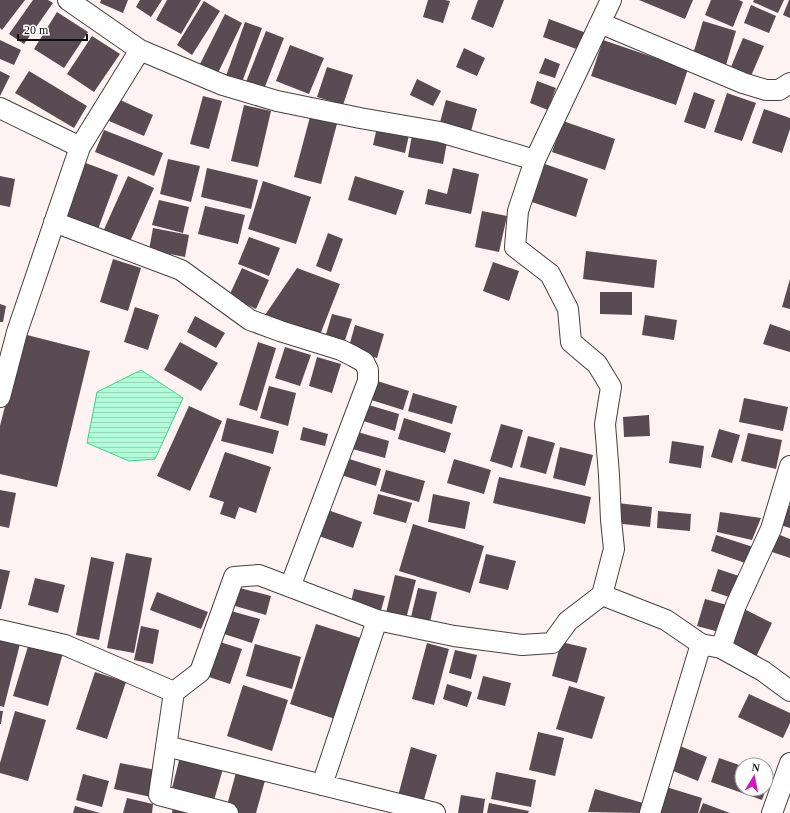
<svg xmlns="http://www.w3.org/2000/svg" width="790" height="813" font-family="'Times New Roman',serif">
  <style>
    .water { fill: url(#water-rules); stroke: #33d88e }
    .building { fill: #594b51 }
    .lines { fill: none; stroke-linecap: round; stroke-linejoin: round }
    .minor-casing { stroke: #424242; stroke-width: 22 }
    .minor { stroke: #fff; stroke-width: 20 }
  </style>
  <defs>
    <pattern id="water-rules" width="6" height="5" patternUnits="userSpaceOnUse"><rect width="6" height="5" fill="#b2fbd8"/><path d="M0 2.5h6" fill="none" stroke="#98d6b8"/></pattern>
  </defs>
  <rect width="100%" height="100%" fill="#fff2f2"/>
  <!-- water -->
  <path class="water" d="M141,370l42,28 -28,61 -26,2 -42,-18 10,-51z"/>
  <!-- building -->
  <path class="building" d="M0,0h25l-23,30 -2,-2z
    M33,0h15l5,3 -29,41 -15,-10z
    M101,0h27l-5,13 -23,-10z
    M140,0h22l-11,17 -15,-10z
    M167,0h34l-20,34 -25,-14z
    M428,0h17l5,1 -7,22 -20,-6z
    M478,0h26l-11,28 -22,-9z
    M639,0h54l-8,19z
    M711,0h28l4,2 -10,25 -28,-12z
    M754,0h30l-6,13 -25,-11z
    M789,0h1v18l-7,-3z
    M204,1l16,10 -28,44 -15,-10z
    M751,5l25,11 -7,17 -25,-10z
    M57,12l31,20 -24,36 -30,-19z
    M225,14l17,9 -25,52 -18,-9z
    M549,19l40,15 -7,17 -39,-14z
    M703,21l33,10 -10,34 -33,-11z
    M245,22l17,6 -21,57 -16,-6z
    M266,31l18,7 -20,51 -18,-7z
    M92,36l28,18 -26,38 -27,-18z
    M743,38l21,8 -13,30 -20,-9z
    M0,40l21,10 -7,15 -14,-6z
    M603,40l85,29 -12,36 -85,-29z
    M290,45l34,13 -15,36 -33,-13z
    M464,48l21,10 -8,18 -21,-9z
    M545,58l15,6 -5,14 -16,-5z
    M327,67l26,8 -10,30 -26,-8z
    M0,71l10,5 -10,20z
    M29,71l58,35 -13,22 -59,-35z
    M417,79l24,12 -8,15 -23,-11z
    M537,81l19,7 -8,22 -18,-7z
    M694,92l21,8 -10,29 -21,-7z
    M727,93l29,10 -14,38 -28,-9z
    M203,96l19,5 -13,48 -19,-5z
    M118,99l35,16 -9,21 -35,-15z
    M446,100l31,9 -7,26 -31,-9z
    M244,105l27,6 -13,56 -27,-6z
    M764,109l26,9v11l-8,24 -30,-10z
    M311,113l27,7 -17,64 -27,-7z
    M563,121l52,18 -10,31 -53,-18z
    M377,127l32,8 -4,18 -32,-8z
    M104,130l59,23 -9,23 -59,-24z
    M412,135l35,7 -4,22 -35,-7z
    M168,159l32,7 -9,36 -31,-8z
    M83,162l35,13 -21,57 -35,-13z
    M542,163l46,16 -12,38 -47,-16z
    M207,168l51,12 -7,29 -50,-12z
    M453,168l26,6 -8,40 -46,-10 3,-15 19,5z
    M0,176l15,3 -5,28 -10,-2z
    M128,176l26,12 -26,58 -26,-12z
    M355,176l49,15 -8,24 -48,-15z
    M263,181l48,16 -15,47 -48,-15z
    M159,200l30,7 -6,26 -31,-8z
    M205,206l40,9 -7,29 -40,-10z
    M482,211l25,5 -8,36 -24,-5z
    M153,228l36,7 -4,22 -36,-7z
    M328,233l15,6 -12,33 -15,-6z
    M249,237l31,11 -11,28 -31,-12z
    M586,251l71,9 -3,28 -71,-9z
    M113,259l28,9 -13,43 -28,-9z
    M493,262l26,9 -10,30 -26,-10z
    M242,268l27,12 -13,29 -27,-13z
    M297,268l43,16 -22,56 -55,-22z
    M790,279v30l-8,-2z
    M600,292h32v23l-32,-1z
    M0,304l6,2 -3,16h-3z
    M135,307l24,8 -11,35 -24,-8z
    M332,314l20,5 -9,27 -19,-5z
    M645,315l32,5 -3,20 -32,-5z
    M195,316l30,17 -9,15 -29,-16z
    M770,324l20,7v21l-27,-8z
    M355,325l29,9 -7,24 -29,-8z
    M23,334l67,17 -33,136 -57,-13v-48z
    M180,342l38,21 -17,28 -37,-21z
    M258,342l18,6 -19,63 -18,-6z
    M285,347l26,8 -11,31 -25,-8z
    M317,357l24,7 -9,29 -23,-7z
    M371,379l38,12 -6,19 -38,-12z
    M269,386l27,7 -8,33 -28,-8z
    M413,393l44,13 -5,18 -44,-13z
    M744,398l44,9 -5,24 -44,-9z
    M362,403l37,11 -4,17 -38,-12z
    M189,406l33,15 -32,70 -33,-15z
    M649,415l1,21 -26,1 -1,-20z
    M227,418l52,13 -6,23 -52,-13z
    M404,418l47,15 -6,20 -47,-14z
    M501,424l22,6 -11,38 -22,-7z
    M303,427l25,7 -3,12 -25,-6z
    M719,429l21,6 -8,28 -21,-6z
    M354,431l35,10 -4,17 -36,-10z
    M748,433l34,7 -6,29 -35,-8z
    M528,436l27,7 -9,31 -26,-7z
    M672,441l32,5 -3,22 -32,-5z
    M560,447l33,8 -8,31 -32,-8z
    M225,452l46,15 -15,46 -17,-6 -4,12 -15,-5 4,-12 -15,-5z
    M343,457l38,12 -5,17 -38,-12z
    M454,459l37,11 -7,24 -37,-11z
    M386,470l39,11 -6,21 -39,-11z
    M499,477l92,20 -6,27 -92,-21z
    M0,490l16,3 -7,35 -9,-2z
    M378,494l34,9 -6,20 -33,-9z
    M433,494l37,8 -5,27 -37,-7z
    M617,503l35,4 -2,20 -36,-4z
    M783,504l7,2v22l-13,-4z
    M325,509l37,13 -9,26 -37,-13z
    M658,511l33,3 -1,17 -33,-3z
    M720,512l41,6 -9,22 -35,-8z
    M413,524l71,22 -14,47 -71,-22z
    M775,533l15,6v19l-21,-7z
    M716,535l37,12 -5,17 -37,-13z
    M126,553l26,5 -18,95 -27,-5z
    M486,554l30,7 -8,29 -29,-7z
    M91,557l23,5 -15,78 -23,-5z
    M0,569l10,2 -9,38h-1z
    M718,569l21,7 -7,22 -21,-7z
    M395,575l21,5 -10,39 -20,-6z
    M35,578l30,7 -7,28 -30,-8z
    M240,588l31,8 -5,19 -31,-9z
    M418,588l19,4 -7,30 -19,-5z
    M354,589l31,7 -5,18 -30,-8z
    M157,592l51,20 -7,17 -51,-19z
    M705,599l22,6 -8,27 -22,-6z
    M742,608l30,15 -17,36 -31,-15z
    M231,611l29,8 -8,24 -28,-9z
    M316,624l48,15 -26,81 -48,-16z
    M141,626l18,4 -6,34 -19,-4z
    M0,639l20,5 -16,63 -4,-1z
    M220,642l22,7 -12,35 -21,-7z
    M561,642l26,6 -10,35 -25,-7z
    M29,643l34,10 -15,53 -35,-10z
    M427,643l22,6 -15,56 -22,-6z
    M255,644l46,13 -9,32 -46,-13z
    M455,650l22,5 -6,24 -22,-6z
    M95,672l31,10 -19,57 -31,-10z
    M483,676l28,7 -6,23 -28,-7z
    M447,684l25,8 -5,15 -24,-8z
    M243,685l45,15 -16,51 -45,-15z
    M569,686l36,11 -13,42 -36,-10z
    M749,694l41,19v10l-7,15 -45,-21z
    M0,711h3l-2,13h-1z
    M15,711l31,9 -18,61 -28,-8v-10z
    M538,732l26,6 -9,38 -26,-6z
    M675,744l32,13 -9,24 -32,-13z
    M411,747l26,8 -14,48 -25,-7z
    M181,753l43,12 -11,39 -42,-12z
    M719,758l23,8v23h24l-4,11 -51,-18z
    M120,763l36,7 -5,27 -37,-8z
    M237,769l29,8 -10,36h-16l-14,-4z
    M496,772l40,8 -5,27 -40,-8z
    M83,774l26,7 -7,26 -26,-7z
    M766,774l4,2 -4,11z
    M663,786l39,12 -4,15h-43z
    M595,789l48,14 -3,10 -52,-1z
    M461,795l24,4 -2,14h-25z
    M127,798l26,6 -1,9h-29z
    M489,803l40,8 -1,2h-41z
    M703,803l27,10h-31z
    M75,806l25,7h-27z
    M173,807l22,6h-23z"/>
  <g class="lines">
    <!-- minor casing -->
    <g class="minor-casing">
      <path id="minor" d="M600,23l143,60 23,7h13l11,-7
        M140,50l83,35 54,16 83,17 80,14 95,28
        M0,108l80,39
        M54,222l127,48 69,50 30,11 61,19 12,6 11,6 4,8v11l-78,206
        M0,397l17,-65 63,-185 60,-97 -72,-50
        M602,595l64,25 35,24 20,4 42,23 27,20
        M0,630l65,15 109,47 26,-20 34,-95 25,-2 118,45 77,16 68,9 30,-2 16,-22 34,-26 12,-46 -3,-29 -2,-45 -4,-51 6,-37 -14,-23 -26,-22 -3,-33 -18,-35 -35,-27 3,-36 17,-51 76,-160
        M721,648l15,-43 35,-76 19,-63
        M174,692l-15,103 69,18
        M166,746l269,67
        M322,785l55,-165
        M650,813l51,-169
        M772,813l18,-50"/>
    </g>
    <!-- minor -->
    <use href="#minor" class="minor"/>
  </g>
  <!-- north arrow -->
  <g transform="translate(754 777) rotate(10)"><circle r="19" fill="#ffffff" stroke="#9f9f9f"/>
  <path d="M0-3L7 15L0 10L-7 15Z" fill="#cc1bb9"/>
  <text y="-6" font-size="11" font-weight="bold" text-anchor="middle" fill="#0f0f0f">N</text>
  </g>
  <!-- scale -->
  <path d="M18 34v6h69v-6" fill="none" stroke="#0f0f0f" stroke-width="2"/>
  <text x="24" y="34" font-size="12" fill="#0f0f0f" stroke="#ffffff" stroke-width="3" paint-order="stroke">20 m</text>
</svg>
